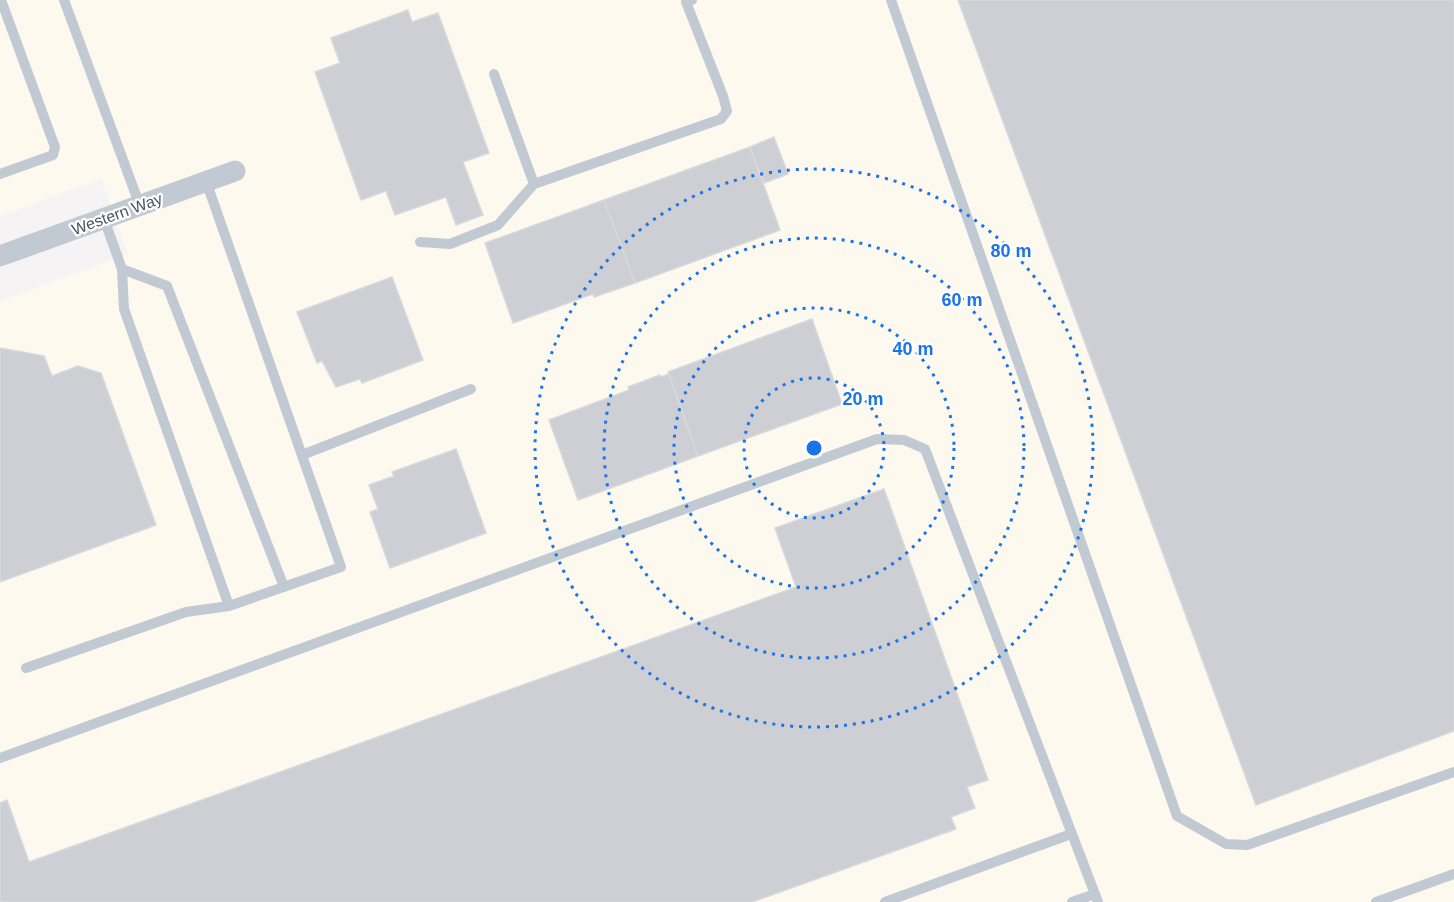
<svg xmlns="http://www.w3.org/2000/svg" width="1454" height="902" font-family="Arial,sans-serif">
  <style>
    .commercial { fill: #fdf9ef }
    .building { fill: #cdcfd5; stroke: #d7d9de; stroke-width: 1.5 }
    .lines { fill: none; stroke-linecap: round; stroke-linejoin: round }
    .lane { stroke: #c1cad2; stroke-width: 10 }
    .street { stroke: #c1cad2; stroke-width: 21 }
    .ring { fill: none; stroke: #1a73e8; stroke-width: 3; stroke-dasharray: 3 6 }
    .labels { text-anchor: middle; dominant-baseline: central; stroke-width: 4.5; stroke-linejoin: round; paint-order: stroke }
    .street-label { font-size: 16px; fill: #4a5661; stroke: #fff }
    .centre { fill: #1a73e8; stroke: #fff; stroke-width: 3 }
    .ring-label { font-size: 18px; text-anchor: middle; font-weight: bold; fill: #1a73e8; stroke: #fff; stroke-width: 4.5; stroke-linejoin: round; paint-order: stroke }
  </style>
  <rect width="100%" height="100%" fill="#f5f3f3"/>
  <!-- commercial -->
  <path class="commercial" d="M0,0h1454v902h-1454v-601l128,-47 -27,-75 -101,37z"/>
  <!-- building -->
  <path class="building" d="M958,0h496v731l-198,74z
    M408,10l4,12 26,-9 51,140 -26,9 20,53 -27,10 -10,-28 -51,18 -9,-24 -25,9 -46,-128 25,-9 -9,-25z
    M774,137l14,37 -24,9 -14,-36z
    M750,147l30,83 -145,53 -31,-83z
    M604,200l31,83 -41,14 -1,-3 -80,29 -28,-80z
    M392,277l31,83 -61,23 -2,-4 -24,8 -14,-26 -5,2 -20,-51z
    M812,319l30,85 -144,52 -30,-84z
    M0,348l44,8 8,20 26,-10 23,7 55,152 -156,57z
    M669,374l29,82 -120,44 -29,-80 80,-30 -1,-3 32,-12 1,2z
    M456,449l30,84 -96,35 -20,-56 8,-3 -9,-24 25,-9 -2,-4z
    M884,489l104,291 -21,7 8,21 -24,9 5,12 -204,73h-752v-99l7,-3 22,62 767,-275 -21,-59z"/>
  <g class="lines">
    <!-- lane -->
    <path class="lane" d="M64,0l76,206
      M891,0l286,816 49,28 21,1 207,-73
      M494,74l40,110
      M0,174l53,-19 2,-8 -54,-147
      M104,219l18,50 2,40 105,297
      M420,242l30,2 48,-19 36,-41 187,-65 6,-8 -4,-15 -37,-94 6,-2
      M122,269l45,17 117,301
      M302,455l169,-66
      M26,668l160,-56 43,-6 112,-39 -135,-386
      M0,758l877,-319 27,1 21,9 173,453
      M885,902l186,-68
      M1072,902l23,-8
      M1376,902l78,-28"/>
    <!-- street -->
    <path class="street" d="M0,256l235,-85"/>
  </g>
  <!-- distance rings -->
  <g class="ring">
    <circle cx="814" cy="448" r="70"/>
    <circle cx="814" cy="448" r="140"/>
    <circle cx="814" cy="448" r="210"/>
    <circle cx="814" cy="448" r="279"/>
  </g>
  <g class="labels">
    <!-- street labels -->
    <g class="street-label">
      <text transform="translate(117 214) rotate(-20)">Western Way</text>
    </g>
  </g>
  <circle cx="814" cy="448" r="9" class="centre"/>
  <g class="ring-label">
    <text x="1011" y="257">80 m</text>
    <text x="962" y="306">60 m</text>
    <text x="913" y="355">40 m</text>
    <text x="863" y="405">20 m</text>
  </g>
</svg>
